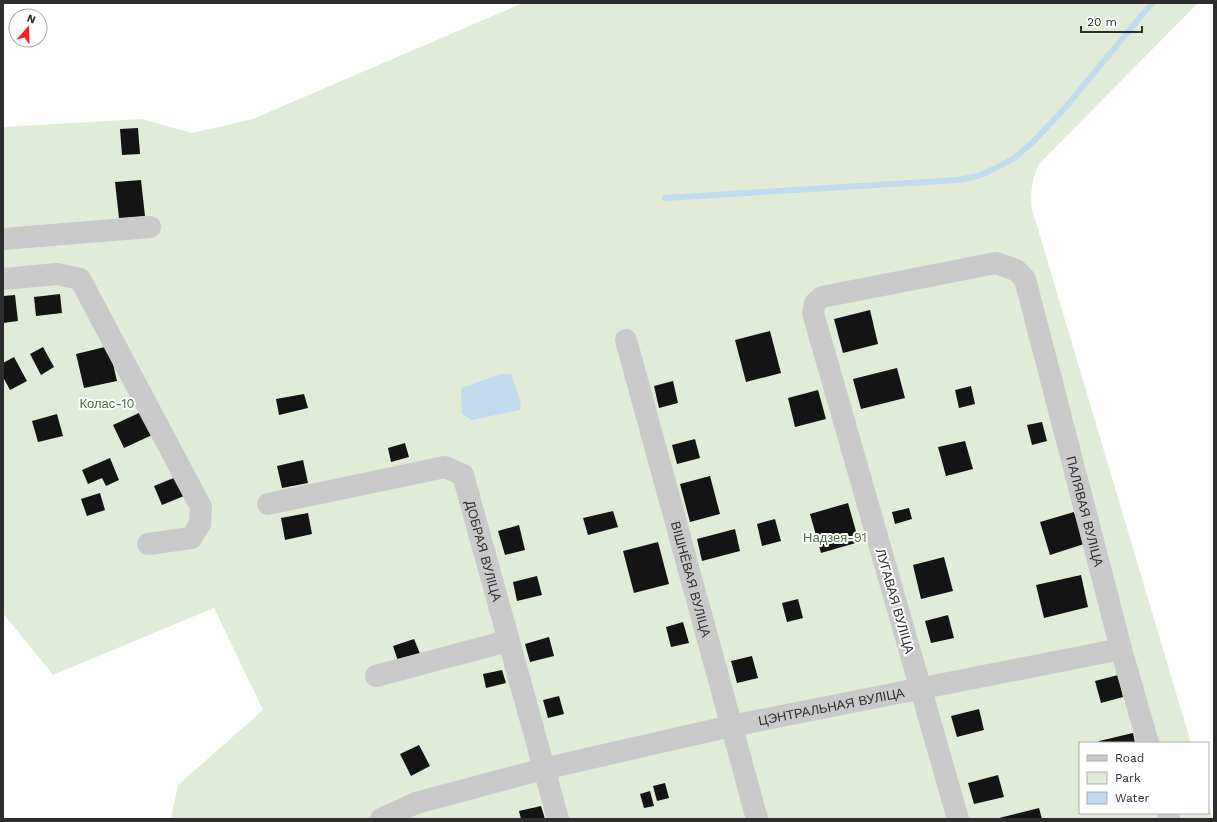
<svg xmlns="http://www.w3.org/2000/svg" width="1217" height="822" font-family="'Work Sans',sans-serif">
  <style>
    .green { fill: #e1ecd8 }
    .water { fill: #c2daee }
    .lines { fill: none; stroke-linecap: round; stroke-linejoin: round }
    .stream { stroke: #c2daee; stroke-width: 6 }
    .building { fill: #141414 }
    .minor { stroke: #cacaca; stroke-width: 22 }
    .labels { text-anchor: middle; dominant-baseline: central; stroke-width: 4; stroke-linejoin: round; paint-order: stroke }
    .park-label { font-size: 13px; fill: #4c6c37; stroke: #fff }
    .street-label { font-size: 13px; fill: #2d2d2d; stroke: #fff }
  </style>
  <rect width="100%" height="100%" fill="#fff"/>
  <!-- green -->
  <path class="green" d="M523,3h675l-159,161c-7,15 -9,28 -7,45l159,534h-111v70h128v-12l5,18h-1042l7,-34 85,-75 -49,-102 -161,67 -50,-62v-486l139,-8 50,14 61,-14z"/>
  <!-- water -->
  <path class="water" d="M501,374h10l10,29 -1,7 -48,10 -10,-6 -1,-26z"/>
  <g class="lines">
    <!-- stream -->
    <path class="stream" d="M665,198l293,-18 20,-4 18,-8 18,-10 18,-15 32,-34 88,-106"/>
  </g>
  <!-- building -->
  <path class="building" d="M138,128l2,26 -18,1 -2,-26z
    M141,180l4,36 -26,2 -4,-36z
    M60,294l2,19 -26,3 -2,-19z
    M15,295l3,26 -15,2v-27z
    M870,310l8,34 -35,9 -9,-34z
    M770,331l11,42 -35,9 -11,-42z
    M109,346l8,35 -33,7 -8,-34z
    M43,347l11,20 -13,8 -11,-21z
    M14,357l13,24 -17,9 -7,-13v-14z
    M897,368l8,30 -44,11 -8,-30z
    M673,381l5,22 -19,5 -5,-22z
    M971,386l4,18 -16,4 -4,-18z
    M818,390l8,29 -31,8 -7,-29z
    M304,394l4,14 -29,7 -3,-16z
    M141,412l11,23 -28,13 -11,-23z
    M57,414l6,22 -25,6 -6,-21z
    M1042,422l5,19 -15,4 -5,-20z
    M695,439l5,19 -23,6 -5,-19z
    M965,441l8,28 -27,7 -8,-29z
    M405,443l4,14 -18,5 -3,-14z
    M110,458l9,22 -13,6 -4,-8 -14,6 -6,-14z
    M303,460l5,23 -26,5 -5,-22z
    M710,476l10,38 -30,8 -10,-38z
    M176,477l8,19 -22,9 -8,-19z
    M100,493l5,17 -18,6 -6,-17z
    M848,503l11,39 -38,11 -11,-39z
    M909,508l3,11 -17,5 -3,-12z
    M613,511l5,16 -30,8 -5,-17z
    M1074,512l10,32 -34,11 -10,-33z
    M308,513l4,21 -27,6 -4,-22z
    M775,519l6,22 -19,5 -5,-22z
    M519,525l6,25 -20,5 -7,-24z
    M735,529l5,22 -38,10 -5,-22z
    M658,542l11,42 -35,9 -11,-42z
    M944,557l9,34 -32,8 -8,-34z
    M1081,575l7,32 -44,11 -8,-33z
    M537,576l5,19 -25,6 -4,-19z
    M798,599l5,19 -16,4 -5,-19z
    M948,615l6,23 -23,5 -6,-22z
    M683,622l6,21 -18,4 -5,-20z
    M549,637l5,19 -24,6 -5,-18z
    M414,639l7,17 -22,8 -6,-18z
    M752,656l6,22 -21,5 -6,-22z
    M502,670l4,13 -20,5 -3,-14z
    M1118,675l5,22 -22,6 -6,-22z
    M559,696l5,18 -16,4 -5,-18z
    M979,709l5,21 -27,7 -6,-21z
    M1133,733l2,10h-36v-2z
    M419,745l11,21 -19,10 -11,-22z
    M998,775l6,22 -30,7 -6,-21z
    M665,783l4,15 -12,3 -4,-15z
    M650,791l4,15 -10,2 -4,-14z
    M541,806l4,13h-24l-2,-8z
    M1039,808l3,11h-43v-1z"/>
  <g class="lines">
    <!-- minor -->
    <g class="minor">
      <path d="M3,239l147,-12"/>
      <path d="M3,279l54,-5 23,5 121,228 -1,17 -9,14 -43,6"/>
      <path id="s1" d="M626,340l131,479"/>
      <path id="s2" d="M268,504l177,-37 18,8 95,344"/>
      <path d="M376,676l132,-35"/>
      <path d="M1168,813l1,6"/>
      <path id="s3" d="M381,819l35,-16 127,-34 188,-43 390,-77"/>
      <path id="s4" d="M958,819l-145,-506 2,-10 7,-6 174,-34 20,7 9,9 96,370 27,94"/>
    </g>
  </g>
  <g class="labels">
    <!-- park labels -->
    <g class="park-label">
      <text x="107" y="403">Колас-10</text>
      <text x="835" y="537">Надзея-91</text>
    </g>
    <!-- street labels -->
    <g class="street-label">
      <text stroke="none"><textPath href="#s4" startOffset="997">ПАЛЯВАЯ ВУЛІЦА</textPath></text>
      <text stroke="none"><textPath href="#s2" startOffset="279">ДОБРАЯ ВУЛІЦА</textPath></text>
      <text stroke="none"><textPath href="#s1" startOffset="248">ВІШНЁВАЯ ВУЛІЦА</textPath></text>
      <text transform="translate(895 601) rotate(74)">ЛУГАВАЯ ВУЛІЦА</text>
      <text stroke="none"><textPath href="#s3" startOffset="465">ЦЭНТРАЛЬНАЯ ВУЛІЦА</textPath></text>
    </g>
  </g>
  <!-- border -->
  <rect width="1217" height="822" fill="none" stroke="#2d2d2d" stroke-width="8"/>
  <!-- legend -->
  <rect x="1079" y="742" width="130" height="72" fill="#ffffff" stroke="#ababab"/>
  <rect x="1087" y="755" width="20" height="6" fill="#cacaca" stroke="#ababab"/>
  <text x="1115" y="762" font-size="12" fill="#2d2d2d">Road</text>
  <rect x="1087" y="772" width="20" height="12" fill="#e1ecd8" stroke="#ababab"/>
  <text x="1115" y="782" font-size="12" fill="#2d2d2d">Park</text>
  <rect x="1087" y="792" width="20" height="12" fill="#c2daee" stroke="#ababab"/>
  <text x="1115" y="802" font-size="12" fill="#2d2d2d">Water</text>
  <!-- north arrow -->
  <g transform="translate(28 28) rotate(20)"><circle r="19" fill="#ffffff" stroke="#ababab"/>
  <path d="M0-3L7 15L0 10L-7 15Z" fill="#f41f1f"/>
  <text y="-6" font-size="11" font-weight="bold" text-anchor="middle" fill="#2d2d2d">N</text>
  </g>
  <!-- scale -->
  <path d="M1081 26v6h61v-6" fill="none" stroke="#2d2d2d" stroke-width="2"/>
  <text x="1087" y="26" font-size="12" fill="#2d2d2d" stroke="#ffffff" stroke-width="3" paint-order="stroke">20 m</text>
</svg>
